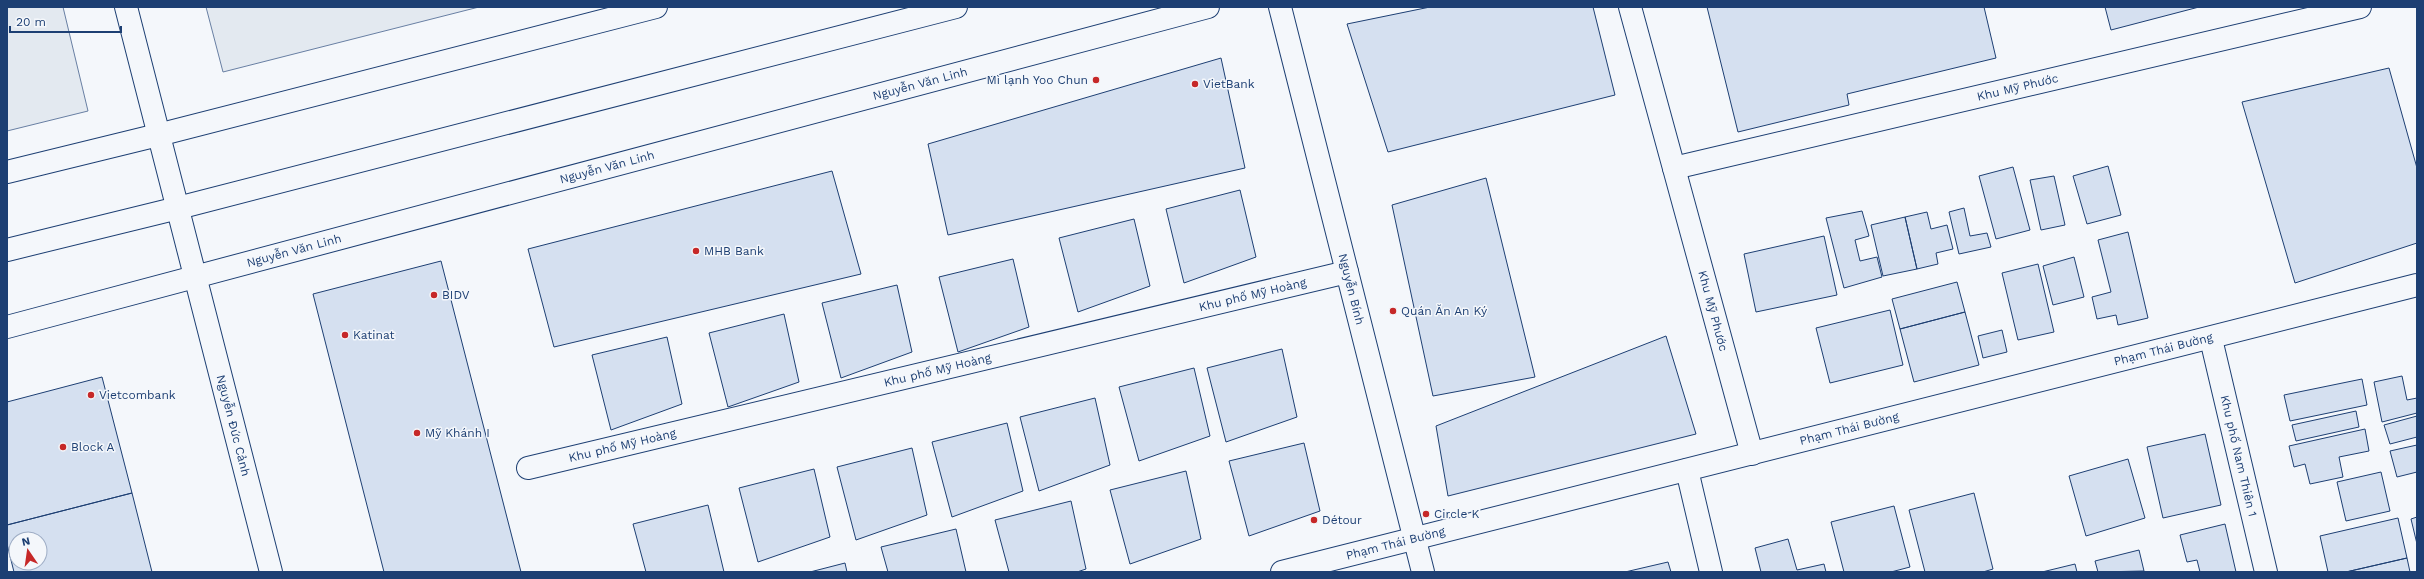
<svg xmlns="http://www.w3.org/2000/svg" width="2424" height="579" font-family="'Work Sans',sans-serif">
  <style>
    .green { fill: #e3e9f0; stroke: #687fa3 }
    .building { fill: #d5e0f0; stroke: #1d3f73; fill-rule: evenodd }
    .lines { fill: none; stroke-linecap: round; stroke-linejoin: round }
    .minor-casing { stroke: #1d3f73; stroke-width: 24 }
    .secondary-casing { stroke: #1d3f73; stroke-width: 24 }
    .primary-casing { stroke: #1d3f73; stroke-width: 24 }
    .trunk-casing { stroke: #1d3f73; stroke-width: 24 }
    .minor { stroke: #f4f7fb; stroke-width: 22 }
    .secondary { stroke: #f4f7fb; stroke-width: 22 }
    .primary { stroke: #f4f7fb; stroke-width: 22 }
    .trunk { stroke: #f4f7fb; stroke-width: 22 }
    .poi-dot { fill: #c62828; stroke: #f4f7fb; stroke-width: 1.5 }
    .labels { text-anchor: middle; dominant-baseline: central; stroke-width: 3; stroke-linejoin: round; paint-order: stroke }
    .poi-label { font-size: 12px; fill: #1d3f73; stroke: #f4f7fb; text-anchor: start }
    .street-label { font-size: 12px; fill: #1d3f73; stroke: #f4f7fb }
  </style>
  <rect width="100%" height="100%" fill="#f4f7fb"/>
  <!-- green -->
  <path class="green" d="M7,7h56l25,104 -81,20z
    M206,7h273l-256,65z"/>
  <!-- building -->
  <path class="building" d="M1430,7h163l22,88 -227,57 -41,-128z
    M1707,7h277l12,51 -149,36 2,11 -111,27z
    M2105,7h94l-88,23z
    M1221,58l24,110 -297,67 -20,-91z
    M2389,68l28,100v75l-122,40 -53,-181z
    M2108,166l13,49 -34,9 -14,-48z
    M2013,167l17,63 -34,9 -17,-63z
    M832,171l29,103 -307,73 -26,-98z
    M2054,176l11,49 -24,5 -11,-50z
    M1486,178l49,199 -102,19 -41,-191z
    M1240,190l16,67 -72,26 -18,-74z
    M1964,208l6,28 17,-3 4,14 -32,7 -10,-42z
    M1862,211l7,25 -14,4 5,21 17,-4 5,20 -38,11 -18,-70z
    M1927,212l4,17 16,-4 6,24 -17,4 2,11 -21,5 -12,-52z
    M1905,217l12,52 -34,7 -12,-51z
    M1134,219l16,67 -72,26 -19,-74z
    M2128,232l20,86 -30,7 -2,-10 -19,4 -5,-22 19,-5 -13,-52z
    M1824,236l13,59 -81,17 -12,-58z
    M2074,257l10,40 -31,8 -10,-39z
    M1013,259l16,68 -71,25 -19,-75z
    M441,261l80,311h-137l-71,-278z
    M2038,264l16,68 -36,8 -16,-67z
    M1957,282l8,30 -65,17 -8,-30z
    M897,285l15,67 -71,26 -19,-75z
    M1890,310l13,55 -73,18 -14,-55z
    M1965,312l14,53 -65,17 -14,-53z
    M784,314l15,68 -71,25 -19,-74z
    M2002,330l5,22 -24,6 -5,-22z
    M1666,336l30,98 -248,62 -12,-70z
    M667,337l15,67 -71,26 -19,-75z
    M1282,349l15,68 -71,25 -19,-74z
    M1194,368l16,68 -71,25 -20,-74z
    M2402,376l5,24 10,-2v15l-35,9 -8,-40z
    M102,377l30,116 -125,32v-123z
    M2362,379l5,26 -77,16 -6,-26z
    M1095,398l15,67 -71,26 -19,-74z
    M2356,411l3,16 -63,14 -4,-16z
    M2417,416v21l-27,7 -6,-19z
    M1007,423l16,68 -71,26 -20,-75z
    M2365,429l4,22 -30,6 4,20 -33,7 -5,-20 -11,3 -5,-21z
    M2205,434l16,71 -58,13 -16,-71z
    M1304,443l16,68 -71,25 -20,-75z
    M2417,445v27l-20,5 -7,-26z
    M912,448l15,67 -71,25 -19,-73z
    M2128,459l17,59 -59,18 -17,-60z
    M814,469l16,68 -72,25 -19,-74z
    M1186,471l15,68 -71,25 -20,-74z
    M2381,472l9,39 -44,10 -9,-39z
    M132,493l20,79h-138l-7,-28v-19zM16,539h24v24h-24z
    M1974,493l19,76 -10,3h-58l-16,-62z
    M1071,501l15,68 -9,3h-68l-14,-52z
    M708,505l16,67h-78l-13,-48z
    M1894,506l16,61 -19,5h-47l-13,-50z
    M2417,517v27l-6,-25z
    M2398,518l9,40 -61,14h-18l-8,-36z
    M2225,524l11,48h-36l-3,-12 -10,2 -7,-27z
    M956,529l10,43h-78l-7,-25z
    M1788,539l9,31 27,-6 2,8h-65l-6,-24z
    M2139,550l5,21 -46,1 -3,-11z
    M2407,558l3,14h-64z
    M1668,562l3,10h-46z
    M845,563l2,9h-37z
    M2075,564l2,8h-35z"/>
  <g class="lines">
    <!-- minor casing -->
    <g class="minor-casing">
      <g id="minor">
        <path id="s1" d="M1280,7l143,565"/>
        <path id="s2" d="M1630,7l122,447"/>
        <path id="s3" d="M1674,168l686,-161"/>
        <path id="s4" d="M2211,339l55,233"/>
        <path id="s5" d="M528,468l819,-196"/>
        <path d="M1687,470l24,102"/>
        <path id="s6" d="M1282,572l1135,-287"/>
      </g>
    </g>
    <!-- secondary casing -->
    <g class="secondary-casing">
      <g id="secondary">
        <path id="s7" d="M126,7l145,565"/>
      </g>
    </g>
    <!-- primary casing -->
    <g class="primary-casing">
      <g id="primary">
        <path id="s8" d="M7,327l1201,-320"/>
      </g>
    </g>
    <!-- trunk casing -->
    <g class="trunk-casing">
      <path id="trunk" d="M7,172l151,-37 498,-128
        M7,250l171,-42 778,-201"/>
    </g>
    <!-- minor -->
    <use href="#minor" class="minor"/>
    <!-- secondary -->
    <use href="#secondary" class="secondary"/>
    <!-- primary -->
    <use href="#primary" class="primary"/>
    <!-- trunk -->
    <use href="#trunk" class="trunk"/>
  </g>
  <!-- markers -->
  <g class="poi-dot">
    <circle cx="1096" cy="80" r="4"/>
    <circle cx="1195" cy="84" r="4"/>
    <circle cx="696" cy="251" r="4"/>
    <circle cx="434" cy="295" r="4"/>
    <circle cx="1393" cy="311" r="4"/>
    <circle cx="345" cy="335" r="4"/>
    <circle cx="91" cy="395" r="4"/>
    <circle cx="417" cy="433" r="4"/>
    <circle cx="63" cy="447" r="4"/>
    <circle cx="1426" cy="514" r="4"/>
    <circle cx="1314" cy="520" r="4"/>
  </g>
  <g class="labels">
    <!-- poi labels -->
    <g class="poi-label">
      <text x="1088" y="80" text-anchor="end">Mì lạnh Yoo Chun</text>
      <text x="1203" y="84">VietBank</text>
      <text x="704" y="251">MHB Bank</text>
      <text x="442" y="295">BIDV</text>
      <text x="1401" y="311">Quán Ăn An Ký</text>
      <text x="353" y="335">Katinat</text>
      <text x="99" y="395">Vietcombank</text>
      <text x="425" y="433">Mỹ Khánh I</text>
      <text x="71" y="447">Block A</text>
      <text x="1434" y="514">Circle K</text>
      <text x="1322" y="520">Détour</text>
    </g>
    <!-- street labels -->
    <g class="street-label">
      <text stroke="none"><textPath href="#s8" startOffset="945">Nguyễn Văn Linh</textPath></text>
      <text stroke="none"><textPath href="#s3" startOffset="353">Khu Mỹ Phước</textPath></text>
      <text stroke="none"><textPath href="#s8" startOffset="621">Nguyễn Văn Linh</textPath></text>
      <text stroke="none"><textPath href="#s8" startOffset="297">Nguyễn Văn Linh</textPath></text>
      <text stroke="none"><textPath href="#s1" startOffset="291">Nguyễn Bính</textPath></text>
      <text stroke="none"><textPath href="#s5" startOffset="745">Khu phố Mỹ Hoàng</textPath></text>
      <text stroke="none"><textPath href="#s2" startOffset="315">Khu Mỹ Phước</textPath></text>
      <text stroke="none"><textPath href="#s6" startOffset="909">Phạm Thái Bường</textPath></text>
      <text stroke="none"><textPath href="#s5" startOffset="421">Khu phố Mỹ Hoàng</textPath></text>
      <text stroke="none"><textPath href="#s7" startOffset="432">Nguyễn Đức Cảnh</textPath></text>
      <text stroke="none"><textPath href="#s6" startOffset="585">Phạm Thái Bường</textPath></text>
      <text stroke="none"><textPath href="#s5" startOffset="97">Khu phố Mỹ Hoàng</textPath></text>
      <text stroke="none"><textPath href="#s4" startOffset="120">Khu phố Nam Thiên 1</textPath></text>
      <text stroke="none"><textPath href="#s6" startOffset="117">Phạm Thái Bường</textPath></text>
    </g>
  </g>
  <!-- border -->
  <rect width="2424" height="579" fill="none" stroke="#1d3f73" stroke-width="16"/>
  <!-- north arrow -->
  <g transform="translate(28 551) rotate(347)"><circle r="19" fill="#f4f7fb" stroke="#9eadc5"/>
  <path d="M0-3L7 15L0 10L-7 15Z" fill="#c62828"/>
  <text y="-6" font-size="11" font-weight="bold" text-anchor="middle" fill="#1d3f73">N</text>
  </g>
  <!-- scale -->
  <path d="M10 26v6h111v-6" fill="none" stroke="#1d3f73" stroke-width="2"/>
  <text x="16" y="26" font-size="12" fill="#1d3f73" stroke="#f4f7fb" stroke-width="3" paint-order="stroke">20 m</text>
</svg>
